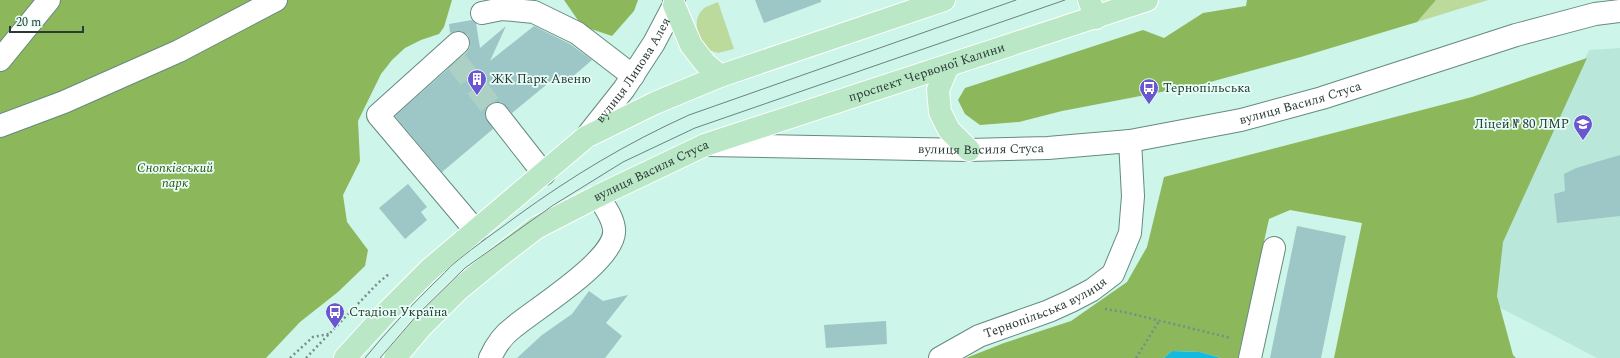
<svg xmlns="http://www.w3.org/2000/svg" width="1620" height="358" font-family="Spectral,serif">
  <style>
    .built { fill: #b9e8da }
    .green { fill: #bbda9c }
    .forest { fill: #8cb75b }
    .water { fill: #13b9de }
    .building { fill: #9dc6c6 }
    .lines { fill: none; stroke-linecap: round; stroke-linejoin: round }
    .minor-tunnel { stroke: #add0c5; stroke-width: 22; stroke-dasharray: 22 11; stroke-linecap: butt }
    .minor-casing { stroke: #658a7f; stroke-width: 24 }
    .major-casing { stroke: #fff; stroke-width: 24 }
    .path { stroke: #748f87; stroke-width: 2.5; stroke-dasharray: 2 3; stroke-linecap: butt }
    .minor { stroke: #fff; stroke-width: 22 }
    .major { stroke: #bae8c7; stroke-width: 22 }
    .tram { stroke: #6b847d; stroke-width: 1 }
    .labels { text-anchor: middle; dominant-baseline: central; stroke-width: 3.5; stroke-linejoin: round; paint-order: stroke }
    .street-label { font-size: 13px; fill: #2b3a36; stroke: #e7fef7 }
    .poi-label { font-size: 13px; fill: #2b3a36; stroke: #e7fef7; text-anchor: start }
    .park-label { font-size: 13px; font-style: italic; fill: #334e0c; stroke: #e7fef7 }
  </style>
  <rect width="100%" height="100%" fill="#cdf5e9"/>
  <!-- built -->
  <path class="built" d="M1620,48v310h-23l-106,-55 10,-70 88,-183z"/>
  <!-- green -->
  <path class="green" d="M1436,0h52l-71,22z
    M718,2l16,47 -16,4 -13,-4c-7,-12 -15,-31 1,-42 4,-2 8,-3 12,-5z"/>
  <!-- forest -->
  <path class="forest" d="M0,0h452l-8,27 -5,7 -18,6 -16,8 -13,12 -11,14 -23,47 2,40 -17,34 4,27 21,28 -3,16 -27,26 -38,30 -34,36h-266z
    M564,0h74l-4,11 -22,25 -30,-10z
    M1247,0h189l-19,22 -116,35 -98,27 -141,27 -43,11 -39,3 -15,-11 -7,-14 7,-12 178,-58 21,8 39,-25 43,-7z
    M1587,58l-84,184 -6,54 16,59 3,3h-182l28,-135 -72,-13 -21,9 -31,139h-17l-21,-6 -28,-1 -8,7h-198l38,-15 67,-22 56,-39 20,-35 17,-70 308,-80z"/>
  <!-- water -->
  <path class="water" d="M1172,351l28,1 21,6h-57z"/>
  <!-- building -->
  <path class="building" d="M755,0h66v2l-57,21z
    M472,20l4,3 4,25 26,-22 -16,35 44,-35 36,18 22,16 -28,24 -7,-8 -45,37 -11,-11h-5l-6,2 -4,5 -1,6 8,14 -51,43 -47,-56 72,-64 3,-5v-6l-2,-6 -7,-4h-5l-6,2 -1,-9z
    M1620,155v61l-63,7 -3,-29 11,-3 -1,-17 12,-6z
    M408,184l19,23 -6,5 6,8 -22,19 -26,-31z
    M1297,226l49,10 -25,122h-51z
    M589,291l14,10 25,-6 -22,28 16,13 -17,22h-88l25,-23 30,-21z
    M886,321l1,23 -61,4 -2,-23z"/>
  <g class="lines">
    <!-- minor-tunnel -->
    <path class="minor-tunnel" d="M456,61l41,53"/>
    <!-- minor casing -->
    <g class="minor-casing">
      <g id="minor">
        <path d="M482,13l20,-4 32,3 43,21 56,43"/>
        <path d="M458,43l-80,72 98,116"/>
        <path d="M0,60l49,-60"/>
        <path d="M497,114l47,60"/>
        <path d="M0,126l64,-24 115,-51 97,-51"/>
        <path id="s1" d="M586,137l38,-48 30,-46 20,-38v-5"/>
        <path id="s2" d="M708,145l261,5 79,-2 82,-7 111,-21 81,-22 194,-63 79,-21 25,-3"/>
        <path d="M490,358c5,-11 14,-24 24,-31 21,-18 104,-68 100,-98 -1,-12 -10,-23 -16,-33"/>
        <path id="s3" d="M940,358l39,-22 70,-25 22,-10 21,-11 21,-16 17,-41 3,-37 -3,-55"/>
        <path d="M1250,358l24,-110"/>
      </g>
    </g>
    <!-- major casing -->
    <g class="major-casing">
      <g id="major">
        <path d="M1089,0l7,18"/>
        <path d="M674,5l17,40 14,18 15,13"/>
        <path d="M948,66l-10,24 2,22 9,18 20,20"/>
        <path d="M345,358l42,-46 43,-43 156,-132 69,-34 65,-27 224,-76"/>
        <path id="s4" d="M395,358l26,-31 37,-37 43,-35 35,-27 62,-32 107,-51 442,-145"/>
      </g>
    </g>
    <!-- path -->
    <path class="path" d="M1105,309l19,3 107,26
      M290,358l23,-21 16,-3
      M306,358l72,-75 12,-10
      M1136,358l23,-37"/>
    <!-- minor -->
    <use href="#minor" class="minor"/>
    <!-- major -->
    <use href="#major" class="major"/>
    <!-- tram -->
    <path class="tram" d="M365,358c21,-26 44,-50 68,-74 8,-7 15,-16 24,-23 19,-16 40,-30 60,-45 55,-40 110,-73 172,-101l327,-115
      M380,358l37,-43 48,-47 87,-62 71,-44 72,-34 370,-128"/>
  </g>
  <!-- icons -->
  <defs>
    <g id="building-pin" transform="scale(1)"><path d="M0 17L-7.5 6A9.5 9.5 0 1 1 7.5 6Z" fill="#6a56cf" stroke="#e7fef7"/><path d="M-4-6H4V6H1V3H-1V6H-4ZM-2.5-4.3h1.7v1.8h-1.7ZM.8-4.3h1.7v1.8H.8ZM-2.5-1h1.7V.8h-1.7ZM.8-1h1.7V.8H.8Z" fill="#fff"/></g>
    <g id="bus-pin" transform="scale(1)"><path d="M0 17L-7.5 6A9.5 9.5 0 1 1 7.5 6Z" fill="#6a56cf" stroke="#e7fef7"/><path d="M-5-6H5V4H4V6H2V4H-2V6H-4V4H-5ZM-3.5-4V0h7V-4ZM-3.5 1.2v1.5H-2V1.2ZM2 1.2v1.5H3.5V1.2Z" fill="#fff"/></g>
    <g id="school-pin" transform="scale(1)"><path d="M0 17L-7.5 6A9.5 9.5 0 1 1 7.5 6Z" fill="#6a56cf" stroke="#e7fef7"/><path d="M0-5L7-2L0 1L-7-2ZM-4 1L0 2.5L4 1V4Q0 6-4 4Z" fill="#fff"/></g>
  </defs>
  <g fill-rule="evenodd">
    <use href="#building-pin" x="477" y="79"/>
    <use href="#bus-pin" x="1149" y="88"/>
    <use href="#school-pin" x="1583" y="124"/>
    <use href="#bus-pin" x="335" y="312"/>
  </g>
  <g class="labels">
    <!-- street labels -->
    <g class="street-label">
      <text stroke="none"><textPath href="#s1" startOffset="82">вулиця Липова Алея</textPath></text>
      <text stroke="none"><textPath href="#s4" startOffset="614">проспект Червоної Калини</textPath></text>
      <text stroke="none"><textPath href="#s2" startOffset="597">вулиця Василя Стуса</textPath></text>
      <text stroke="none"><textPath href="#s2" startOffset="273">вулиця Василя Стуса</textPath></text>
      <text stroke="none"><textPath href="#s4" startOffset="321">вулиця Василя Стуса</textPath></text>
      <text stroke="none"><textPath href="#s3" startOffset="117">Тернопільська вулиця</textPath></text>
    </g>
    <!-- poi labels -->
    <g class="poi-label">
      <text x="491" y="79">ЖК Парк Авеню</text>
      <text x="1163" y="88">Тернопільська</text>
      <text x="1569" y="124" text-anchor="end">Ліцей № 80 ЛМР</text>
      <text x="349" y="312">Стадіон Україна</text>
    </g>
    <!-- park labels -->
    <g class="park-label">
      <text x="175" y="168">Снопківський<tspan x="175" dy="15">парк</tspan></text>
    </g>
  </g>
  <!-- scale -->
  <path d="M10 26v6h73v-6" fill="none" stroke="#2b3a36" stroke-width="2"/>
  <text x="16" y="26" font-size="12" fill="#2b3a36" stroke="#e7fef7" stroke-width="3" paint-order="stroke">20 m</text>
</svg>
